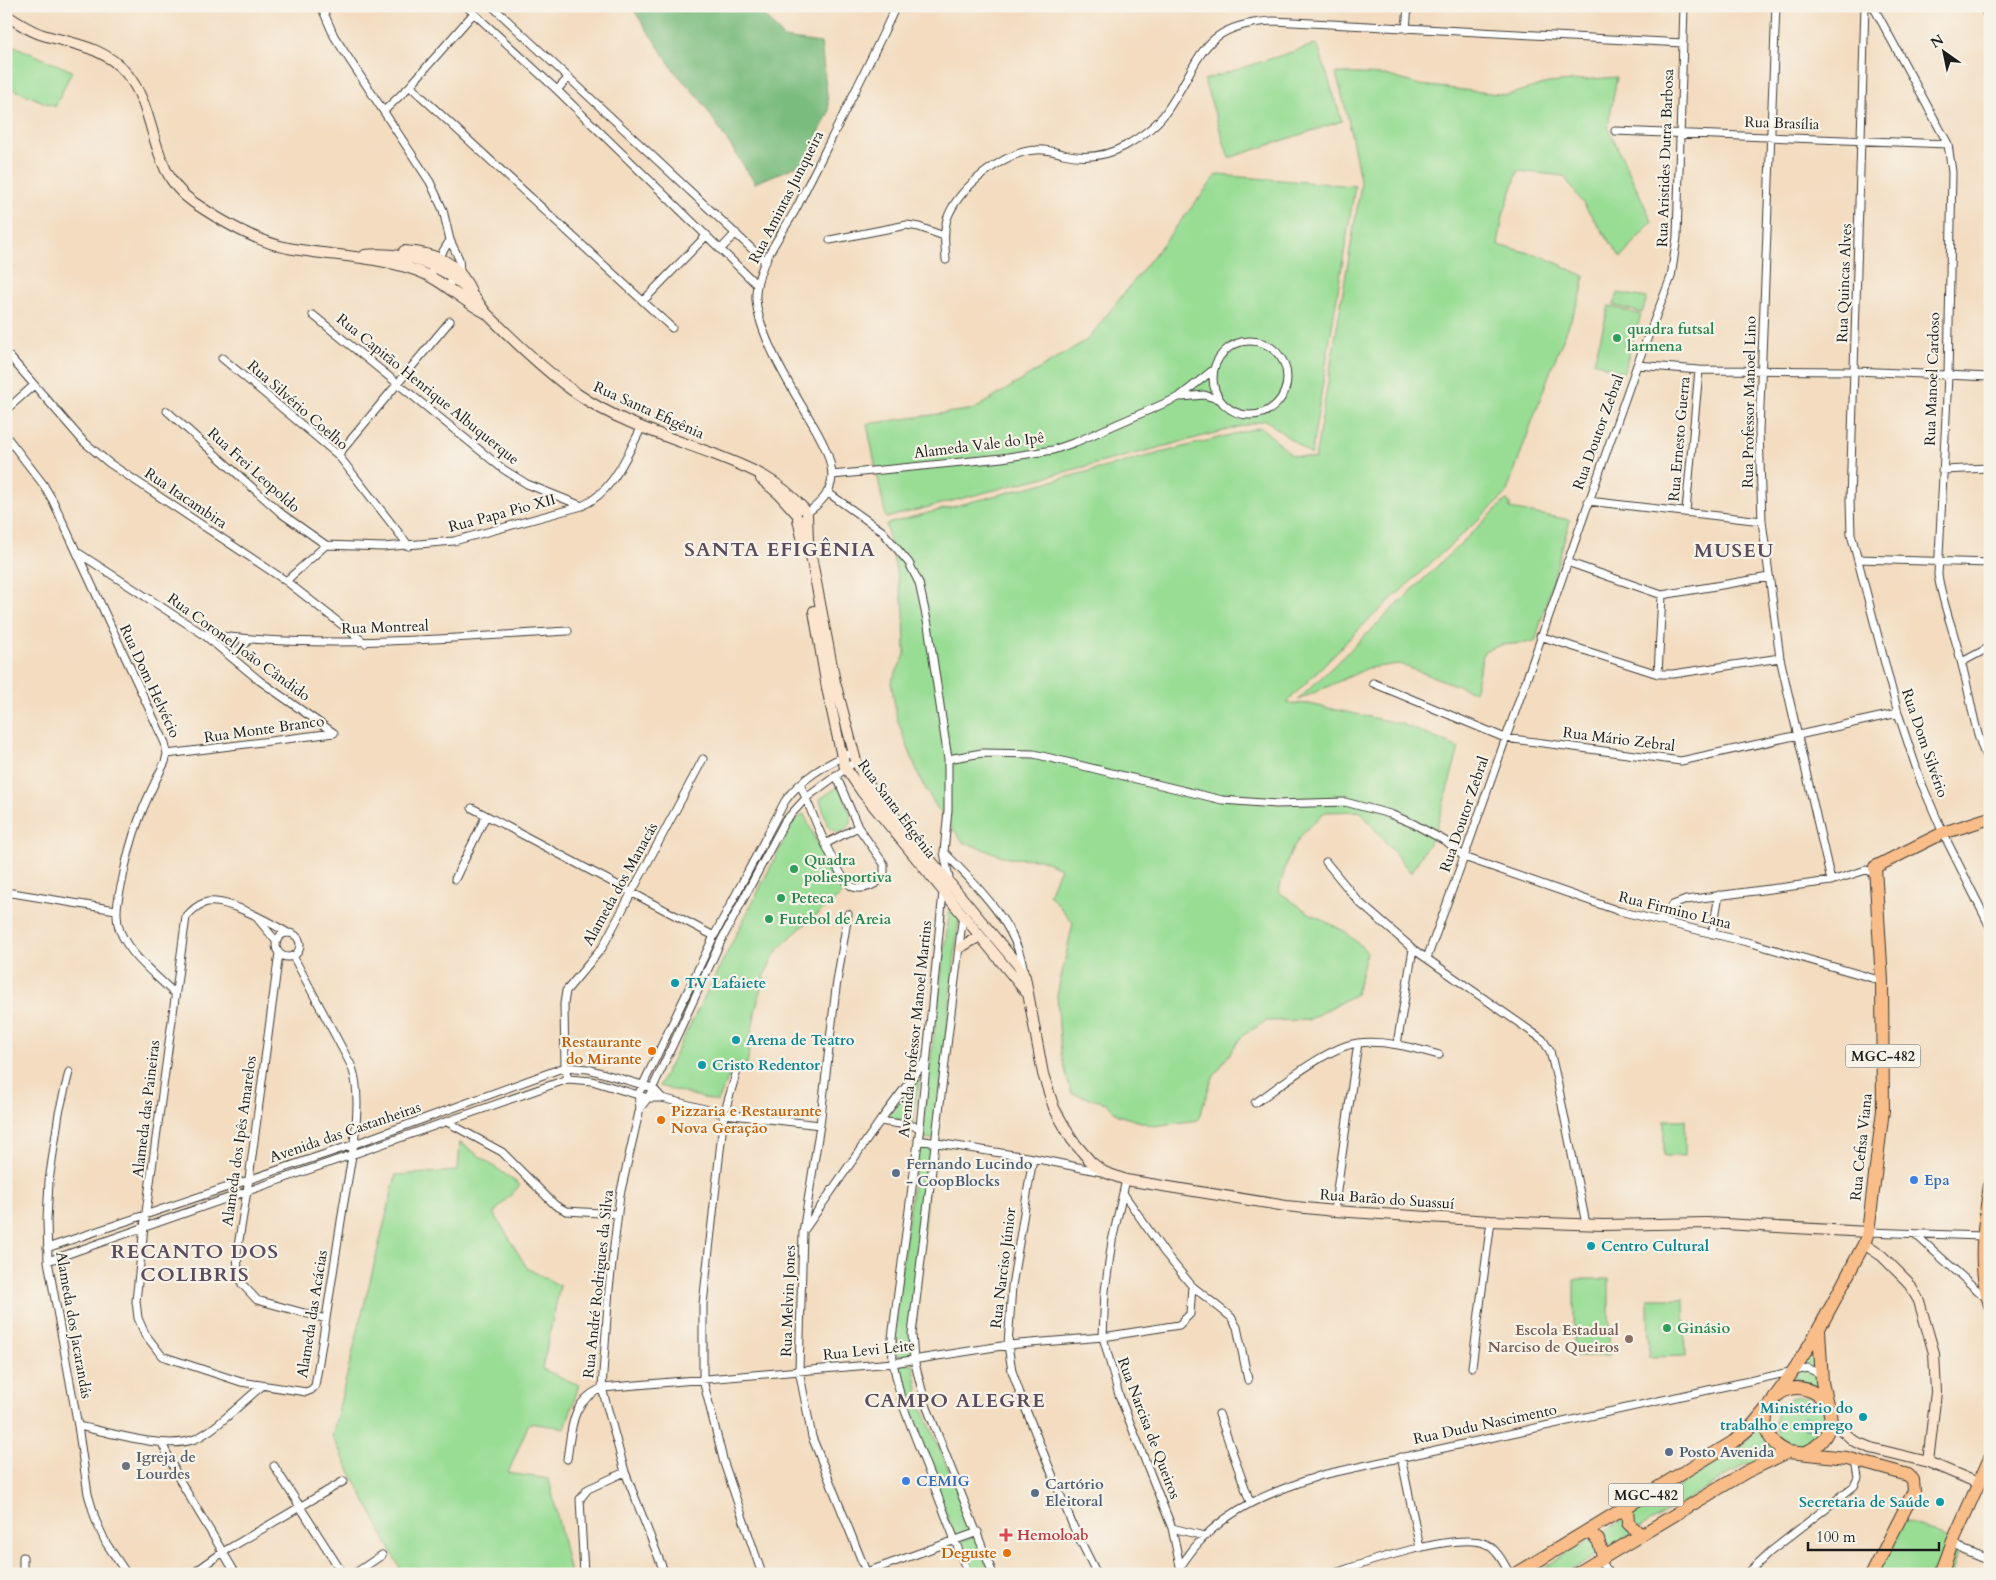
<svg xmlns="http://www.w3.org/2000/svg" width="1996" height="1580" font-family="Cardo,serif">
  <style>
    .green { fill: #99dd95; stroke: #5a7c58 }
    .forest { fill: #7abc7e; stroke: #4b6c4d }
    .water { fill: #63a6d7; stroke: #40617a }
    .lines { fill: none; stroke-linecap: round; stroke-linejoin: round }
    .street-casing { stroke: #3c3935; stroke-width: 9 }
    .secondary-casing { stroke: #3c3935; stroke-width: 12 }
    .highway-casing { stroke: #3c3935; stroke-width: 14 }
    .street { stroke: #fff; stroke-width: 7 }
    .secondary { stroke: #fce5cf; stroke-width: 10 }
    .highway { stroke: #f8bd88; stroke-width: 12 }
    .leisure-dot { fill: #2e9e5b; stroke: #f7f3e8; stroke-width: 2 }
    .culture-dot { fill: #0f9aa8; stroke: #f7f3e8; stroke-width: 2 }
    .food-dot { fill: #e8710a; stroke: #f7f3e8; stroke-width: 2 }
    .service-dot { fill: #5c6f8a; stroke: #f7f3e8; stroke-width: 2 }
    .shop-dot { fill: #3f7fe0; stroke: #f7f3e8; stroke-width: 2 }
    .education-dot { fill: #8d6e63; stroke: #f7f3e8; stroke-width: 2 }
    .worship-dot { fill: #6b7280; stroke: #f7f3e8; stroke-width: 2 }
    .health-dot { fill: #e0444e; stroke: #f7f3e8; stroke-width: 2 }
    .labels { text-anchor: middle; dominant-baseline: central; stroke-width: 4.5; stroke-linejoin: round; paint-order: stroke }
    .shield { fill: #f7f3e8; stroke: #5e5c59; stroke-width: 1 }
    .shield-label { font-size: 14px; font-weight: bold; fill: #1c1c1c }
    .street-label { font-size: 15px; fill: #1c1c1c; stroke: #f7f3e8 }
    .leisure-label { font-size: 15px; font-weight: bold; fill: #27864d; stroke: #f7f3e8; text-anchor: start }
    .culture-label { font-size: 15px; font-weight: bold; fill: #0d838f; stroke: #f7f3e8; text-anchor: start }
    .food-label { font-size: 15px; font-weight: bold; fill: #c56008; stroke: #f7f3e8; text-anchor: end }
    .service-label { font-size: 15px; font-weight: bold; fill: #4e5e75; stroke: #f7f3e8; text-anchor: start }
    .shop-label { font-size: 15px; font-weight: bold; fill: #366cbe; stroke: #f7f3e8; text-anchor: start }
    .education-label { font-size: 15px; font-weight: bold; fill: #785e54; stroke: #f7f3e8; text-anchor: end }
    .worship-label { font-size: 15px; font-weight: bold; fill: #5b616d; stroke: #f7f3e8; text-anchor: start }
    .health-label { font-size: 15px; font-weight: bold; fill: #be3a42; stroke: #f7f3e8; text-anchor: start }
    .district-label { font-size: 20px; font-weight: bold; letter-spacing: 1px; fill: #5b4b5c; stroke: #f7f3e8 }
  </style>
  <rect width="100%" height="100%" fill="#f7f3e8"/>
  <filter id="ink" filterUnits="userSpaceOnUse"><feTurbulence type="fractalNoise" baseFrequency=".02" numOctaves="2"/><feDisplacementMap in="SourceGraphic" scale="10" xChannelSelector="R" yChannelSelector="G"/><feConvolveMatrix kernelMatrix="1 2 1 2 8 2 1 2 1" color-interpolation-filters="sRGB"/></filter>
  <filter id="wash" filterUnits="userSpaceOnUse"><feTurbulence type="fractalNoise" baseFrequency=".0096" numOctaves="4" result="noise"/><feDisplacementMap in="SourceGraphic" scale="20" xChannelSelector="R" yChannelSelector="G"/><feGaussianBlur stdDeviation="1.12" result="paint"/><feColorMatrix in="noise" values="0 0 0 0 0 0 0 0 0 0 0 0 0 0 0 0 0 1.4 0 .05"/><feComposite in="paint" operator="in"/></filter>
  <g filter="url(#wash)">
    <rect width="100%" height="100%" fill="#f3dcc0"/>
    <!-- green -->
    <path class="green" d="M1317,44l25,77 -113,37 -25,-78z
      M14,46l58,25 -17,36 -49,-21v-23z
      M1336,73l49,2 35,10 87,10 41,-12 69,-6 -9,50 44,94 -31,37 -57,-82 -46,-5 -15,44 -5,30 44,11 42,20 -2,16 -32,80 -44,122 -147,135 -73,74 23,1 93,20 57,24 -24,85 -24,40 -51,-62 -35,1c-31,27 -37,40 -46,80l30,21 37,19 21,20 -11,42 -48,26 -42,1 -24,15 -30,43 -14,41 -44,6 -36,-11 -12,-12 -35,-10 -10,-39 -4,-59 16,-72 -24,-29 11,-26 -20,-9 -32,-1 -45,-16 -24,-31 -18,-30 -24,-62 -6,-37 14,-27 -1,-46 -18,-85 375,-97 31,28 23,4 46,-274 -13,-67z
      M1217,175l138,11 -44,269 -45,-35 -380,98 -19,-94 108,-15 113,-70z
      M1618,293l29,5 -5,15 -29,-8z
      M1609,306l32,9 -18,58 -29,-11z
      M1506,500l4,3v6l60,11 -35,122 -34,3 -17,6 -10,41 -75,-28 -31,4 -70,32z
      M839,786l12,29v9l-8,8h-6l-9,-5 -8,-28z
      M804,814l31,68 8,11c-18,16 -63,48 -72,68 -15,32 -19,70 -24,104l-13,-1 -16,38 -59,-16 135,-265z
      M950,906l9,10 -24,224 -14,-3z
      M921,1073l-9,51 -24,-8z
      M1664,1120h21v36h-21z
      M460,1142l60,43 -26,28 33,55 33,18 -18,83 37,16 -14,43 -36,-5 -21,50 41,6 21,95h-167l-71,-138 64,-261 62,-4z
      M918,1142l13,2 -18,211 -16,1 -1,-43z
      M1574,1279h35v77h-35z
      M1648,1299h36l1,57 -36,1z
      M1818,1335l4,62 -33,-9z
      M913,1363l8,42 53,125 -19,8 -48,-132 -9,-41z
      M1775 1422a25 25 0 1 1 50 0a25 25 0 1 1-50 0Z
      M1764,1424l18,28 -38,13 -179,109h-32l203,-122z
      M1898,1517l62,28 -8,29h-76z
      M977,1535l14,39h-20l-13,-31z"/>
    <!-- forest -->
    <path class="forest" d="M631,6h128v4l25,28 37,5 8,69 -25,51 -49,20 -55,-84 -25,-27z"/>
    <!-- water -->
    <path class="water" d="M1800 1423a6 6 0 1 1 12 0a6 6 0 1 1-12 0Z"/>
  </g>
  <g filter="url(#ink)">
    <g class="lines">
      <!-- street casing -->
      <g class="street-casing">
        <path id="street" d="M321,6l13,30 96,146 13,28 7,30
          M466,6l91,84 200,195
          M492,6l274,256
          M1776,6l-17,425 3,90 18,137 51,223
          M1865,6l-15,495 1,33 47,179 23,69 22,51 47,94
          M1873,6l75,138 4,28 -4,204 -10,199c5,31 17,59 24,90 9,32 12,70 28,100
          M1983,6l7,16
          M1406,29l2,-23
          M410,86l262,242
          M557,90l11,-12
          M384,111l26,-25 63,-72
          M1615,131l333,13
          M830,240l77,-15 12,2 25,9
          M721,249l15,-16
          M946,260c-1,-14 -3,-28 1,-41 11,-31 57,-68 90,-69 8,-1 18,2 26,4 22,5 42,3 62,-8 14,-8 32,-21 41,-34 36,-51 32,-88 108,-91l409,22
          M431,276l3,-10 16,-26 9,19 1,12 -13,16
          M643,301l64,-66
          M313,315l190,154 24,15 55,22
          M1213 378a37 37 0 1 1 74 0a37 37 0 1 1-74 0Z
          M10,357l73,84 26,22 177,118 79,62
          M222,358l116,97 71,91
          M1637,365l62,5 156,1 135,6
          M1182,397l22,-2 14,4
          M6,410l27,-24
          M167,411l115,103 44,31 57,2 71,-6 128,-35c32,-15 44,-50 60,-79
          M6,436l37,48 10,17 112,242 2,11 -2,8c-22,43 -34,72 -43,120 -4,17 -8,33 -2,49 10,25 36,44 55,63
          M338,455l112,-134
          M1942,470l48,-2
          M832,475l170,-17 51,-8 23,-8 103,-45 34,-27
          M827,492l55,39 27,32 10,20 9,42 20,134v51l-4,42 6,31
          M1588,501l174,20
          M1686,511l13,-141
          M807,513c12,-9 24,-19 25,-36 0,-23 -16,-47 -27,-66 -18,-30 -46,-77 -49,-111 -2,-33 26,-65 41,-93 33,-67 68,-133 99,-201
          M77,552l126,82 57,47 74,52
          M1858,559l132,4
          M1567,562l95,33 107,-18
          M286,581l40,-36
          M203,634c122,16 244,4 365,-3
          M1540,636l118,38h15l107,-16
          M231,657l18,-17
          M1962,662l28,-15
          M1658,674l4,-79
          M1373,683l132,55 176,23 217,-48
          M167,754l167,-21
          M948,759l34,-6 52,1 188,46 54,4 69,-2 45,12 24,10 33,18 17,15 155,54 136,33 127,37
          M800,784c8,18 37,97 53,103 12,4 24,-3 31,-11v-12l-26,-37 -22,-52
          M472,808l242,128
          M825,844l33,-17
          M944,852c33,34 72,71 80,119
          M1326,862l33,40 54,47 129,90 8,12 7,29 29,144
          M455,879l31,-63
          M6,892l110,18
          M943,892l-23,235 -28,211 1,25 9,40 66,171
          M848,914l-12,74 -16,137 -17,107 -4,138 13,67 55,137
          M963,914l-51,420 2,26 12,45 67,169
          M257,918l19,23
          M1659,920l14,-15 13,-5 145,-19 35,-11 10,4
          M276 945a12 12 0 1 1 24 0a12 12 0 1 1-24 0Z
          M288,933c-17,-10 -65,-37 -84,-30 -8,3 -13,8 -18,14l-42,310 -8,74 2,17 7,16 17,22 79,26 65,10 5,-2 4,-4c10,-59 19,-119 28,-178 6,-38 23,-108 8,-143l-58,-109
          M1712,934l7,-39
          M279,953l-30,226 -12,73 1,20 4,12 15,16 69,19
          M1427,958l37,-101 173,-492 34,-88 6,-40 7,-231
          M1397,1044l16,-95
          M737,1071l-13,43 -21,190v76l21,83 38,111
          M69,1072l-10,41 -10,68 -2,39 1,41 30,165 10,68 8,27 10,22 21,31
          M568,1079l-3,-12 -1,-63 2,-13 36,-43 101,-189
          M1255,1103c25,-17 74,-57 103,-60 28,-3 55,5 81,12
          M640,1108l8,-10 73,-157 64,-120 21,-23 50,-37
          M880,1121l40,6
          M447,1122l55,30 53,53 11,6 52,3
          M918,1140l115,18 69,14
          M1033,1158l-21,128 -4,59 4,26 12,34 49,121 24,48
          M1126,1180l-14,61 -7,50 -2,46 16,58 53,133 8,38
          M1123,1193l41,59 28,34 39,31 6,10 11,53
          M1334,1211l24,-168
          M805,1229l75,-108 45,-60
          M1868,1232l114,4
          M1916,1235l70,63
          M47,1248l305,-103 213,-78 23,2 65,19 9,10
          M48,1261l520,-182 24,2 56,17h14l62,16 96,11
          M1472,1367l19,-146
          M1219,1414l31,88
          M78,1426c32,6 87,25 117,13 22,-10 47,-37 66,-52
          M162,1443l17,36 57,95
          M1401,1457l19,91
          M567,1459c5,-30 3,-57 35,-71l291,-25 115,-18 95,-8 76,-12 11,-11 2,-28
          M274,1466l69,108
          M1172,1528l32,8
          M1953,1541l10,9 27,11
          M1604,1558l-1,7 8,9
          M23,1574v-17
          M192,1574l31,-22 121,-71
          M354,1574l28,-19
          M584,1574l-4,-75 8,-10 37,-17
          M665,1574l-40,-102 -23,-84 7,-99 11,-94 20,-87 -2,-13 76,-159 71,-135c15,-22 44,-39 69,-49
          M861,1574l117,-42
          M1177,1574c4,-10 10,-17 17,-26 33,-40 79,-57 128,-73l486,-107 14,7
          M1333,1574c30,-11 125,-43 153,-30 11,5 18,20 24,30
          M1747,1574l23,-22 84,-66 4,-8 -3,-18"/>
      </g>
      <!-- secondary casing -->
      <g class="secondary-casing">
        <path id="secondary" d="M6,15c12,8 24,16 37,20 31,9 62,12 84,39 32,39 21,97 66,128 28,19 62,39 95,46 43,8 86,8 127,22 27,9 46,31 71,43
          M404,251c32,2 53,10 67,40
          M365,255c41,-4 81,10 109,42 5,5 8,12 14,18 27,27 57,56 88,78 40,28 89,43 135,60 38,15 65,24 93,56
          M761,479l18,15 17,19
          M807,515l1,25 27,142 21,79 7,15 10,15 144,173 8,13 18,97 11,34 18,32 19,22 13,10 22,8 160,26 48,5 157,10 112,4 104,-2 161,9
          M798,519l5,23
          M814,611l13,77 15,69 3,10 17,25 164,200
          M961,947l19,-11
          M1864,1244l18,12 26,26 11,19 15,52 2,39 -8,70
          M1830,1420l24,21 17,7 57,14 50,21"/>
      </g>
      <!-- highway casing -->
      <g class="highway-casing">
        <path id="highway" d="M1990,1185c-6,38 -13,82 0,120
          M1819,1330l3,52 5,22
          M1774,1398c36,-47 62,-101 90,-154l4,-12 15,-122 -1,-129 -7,-114 68,-34 47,-15
          M1803,1453c29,-9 40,-48 8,-62 -39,-17 -67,42 -23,61l59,6 61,17 5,5 1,11 -42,83
          M1627,1507l1,16 13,12
          M1588,1531l10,9 6,18
          M1516,1574l217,-132 18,-15 15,-18
          M1576,1574l170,-102 42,-20
          M1941,1574l12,-33 37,-83"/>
      </g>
      <!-- street -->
      <use href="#street" class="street"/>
      <!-- secondary -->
      <use href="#secondary" class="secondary"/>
      <!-- highway -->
      <use href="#highway" class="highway"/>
    </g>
  </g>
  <!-- markers -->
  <g class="leisure-dot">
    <circle cx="1617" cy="338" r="5"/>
    <circle cx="794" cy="869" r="5"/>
    <circle cx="781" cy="898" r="5"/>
    <circle cx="769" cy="919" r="5"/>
    <circle cx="1667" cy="1328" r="5"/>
  </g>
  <g class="culture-dot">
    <circle cx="675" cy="983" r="5"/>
    <circle cx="736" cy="1040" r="5"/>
    <circle cx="702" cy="1065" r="5"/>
    <circle cx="1591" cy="1246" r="5"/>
    <circle cx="1863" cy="1417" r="5"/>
    <circle cx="1940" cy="1502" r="5"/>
  </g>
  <g class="food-dot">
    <circle cx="652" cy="1051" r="5"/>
    <circle cx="661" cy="1120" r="5"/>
    <circle cx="1007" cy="1553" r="5"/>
  </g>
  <g class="service-dot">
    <circle cx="896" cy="1173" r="5"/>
    <circle cx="1669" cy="1452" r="5"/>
    <circle cx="1035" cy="1493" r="5"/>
  </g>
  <g class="shop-dot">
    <circle cx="1914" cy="1180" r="5"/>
    <circle cx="906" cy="1481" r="5"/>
  </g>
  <circle class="education-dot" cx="1629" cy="1339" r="5"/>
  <circle class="worship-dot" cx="126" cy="1466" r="5"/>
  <path class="health-dot" d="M1003.5 1527.5h5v5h5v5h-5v5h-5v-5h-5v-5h5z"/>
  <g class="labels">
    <!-- shield labels -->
    <g class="shield">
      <rect x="1845.5" y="1044.5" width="75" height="23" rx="4"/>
      <rect x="1608.5" y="1483.5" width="75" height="23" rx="4"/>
    </g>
    <g class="shield-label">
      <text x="1883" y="1056">MGC-482</text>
      <text x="1646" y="1495">MGC-482</text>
    </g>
    <!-- street labels -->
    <g class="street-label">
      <text transform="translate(1782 123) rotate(2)">Rua Brasília</text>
      <text transform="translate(1665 158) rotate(-88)">Rua Aristides Dutra Barbosa</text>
      <text transform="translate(786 197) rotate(-63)">Rua Amintas Junqueira</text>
      <text transform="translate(1844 283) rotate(-88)">Rua Quincas Alves</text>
      <text transform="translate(1932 379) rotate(-88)">Rua Manoel Cardoso</text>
      <text transform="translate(428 389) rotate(39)">Rua Capitão Henrique Albuquerque</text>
      <text transform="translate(1749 402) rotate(-89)">Rua Professor Manoel Lino</text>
      <text transform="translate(298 405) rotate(41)">Rua Silvério Coelho</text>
      <text transform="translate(649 410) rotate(24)">Rua Santa Efigênia</text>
      <text transform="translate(1598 432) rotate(-70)">Rua Doutor Zebral</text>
      <text transform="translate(1679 439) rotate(-85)">Rua Ernesto Guerra</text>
      <text transform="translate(979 445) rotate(-7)">Alameda Vale do Ipê</text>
      <text transform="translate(254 470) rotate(42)">Rua Frei Leopoldo</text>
      <text transform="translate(186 498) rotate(34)">Rua Itacambira</text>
      <text transform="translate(502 513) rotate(-15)">Rua Papa Pio XII</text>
      <text transform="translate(385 627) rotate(-2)">Rua Montreal</text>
      <text transform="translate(239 647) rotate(36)">Rua Coronel João Cândido</text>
      <text transform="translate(150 681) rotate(65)">Rua Dom Helvécio</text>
      <text transform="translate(264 729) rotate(-8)">Rua Monte Branco</text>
      <text transform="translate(1619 739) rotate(7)">Rua Mário Zebral</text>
      <text transform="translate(1925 743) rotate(71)">Rua Dom Silvério</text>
      <text transform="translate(897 809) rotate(53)">Rua Santa Efigênia</text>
      <text transform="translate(1464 814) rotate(-71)">Rua Doutor Zebral</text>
      <text transform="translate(620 884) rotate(-61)">Alameda dos Manacás</text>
      <text transform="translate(1675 910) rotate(14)">Rua Firmino Lana</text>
      <text transform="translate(915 1029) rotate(-84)">Avenida Professor Manoel Martins</text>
      <text transform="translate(146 1109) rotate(-83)">Alameda das Paineiras</text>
      <text transform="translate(345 1132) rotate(-19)">Avenida das Castanheiras</text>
      <text transform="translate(239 1141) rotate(-82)">Alameda dos Ipês Amarelos</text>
      <text transform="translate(1861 1147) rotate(-84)">Rua Cefisa Viana</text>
      <text transform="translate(1387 1199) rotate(4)">Rua Barão do Suassuí</text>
      <text transform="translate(1003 1268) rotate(-83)">Rua Narciso Júnior</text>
      <text transform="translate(598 1284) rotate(-84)">Rua André Rodrigues da Silva</text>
      <text transform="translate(788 1301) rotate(-88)">Rua Melvin Jones</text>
      <text transform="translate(312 1314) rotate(-81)">Alameda das Acácias</text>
      <text transform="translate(74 1325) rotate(80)">Alameda dos Jacarandás</text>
      <text transform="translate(869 1350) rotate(-6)">Rua Levi Leite</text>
      <text transform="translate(1485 1424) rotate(-12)">Rua Dudu Nascimento</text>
      <text transform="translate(1149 1428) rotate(69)">Rua Narcisa de Queiros</text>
    </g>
    <!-- leisure labels -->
    <g class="leisure-label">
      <text x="1627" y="329">quadra futsal<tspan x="1627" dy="17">larmena</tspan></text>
      <text x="804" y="860">Quadra<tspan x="804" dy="17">poliesportiva</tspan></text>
      <text x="791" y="898">Peteca</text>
      <text x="779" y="919">Futebol de Areia</text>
      <text x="1677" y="1328">Ginásio</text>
    </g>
    <!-- culture labels -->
    <g class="culture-label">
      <text x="685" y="983">TV Lafaiete</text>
      <text x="746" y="1040">Arena de Teatro</text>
      <text x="712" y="1065">Cristo Redentor</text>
      <text x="1601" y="1246">Centro Cultural</text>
      <text x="1853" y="1408" text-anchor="end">Ministério do<tspan x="1853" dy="17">trabalho e emprego</tspan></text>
      <text x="1930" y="1502" text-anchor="end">Secretaria de Saúde</text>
    </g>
    <!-- food labels -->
    <g class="food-label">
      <text x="642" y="1042">Restaurante<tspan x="642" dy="17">do Mirante</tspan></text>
      <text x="671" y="1111" text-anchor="start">Pizzaria e Restaurante<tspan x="671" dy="17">Nova Geração</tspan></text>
      <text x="997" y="1553">Deguste</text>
    </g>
    <!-- service labels -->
    <g class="service-label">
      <text x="906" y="1164">Fernando Lucindo<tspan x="906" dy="17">- CoopBlocks</tspan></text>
      <text x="1679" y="1452">Posto Avenida</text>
      <text x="1045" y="1484">Cartório<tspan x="1045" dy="17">Eleitoral</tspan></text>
    </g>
    <!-- shop labels -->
    <g class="shop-label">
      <text x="1924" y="1180">Epa</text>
      <text x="916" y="1481">CEMIG</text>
    </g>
    <!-- education labels -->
    <g class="education-label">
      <text x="1619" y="1330">Escola Estadual<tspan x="1619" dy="17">Narciso de Queiros</tspan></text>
    </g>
    <!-- worship labels -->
    <g class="worship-label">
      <text x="136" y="1457">Igreja de<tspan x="136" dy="17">Lourdes</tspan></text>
    </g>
    <!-- health labels -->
    <g class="health-label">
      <text x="1017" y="1535">Hemoloab</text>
    </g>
    <!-- district labels -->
    <g class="district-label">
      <text x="780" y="549">SANTA EFIGÊNIA</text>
      <text x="1734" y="550">MUSEU</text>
      <text x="195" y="1251">RECANTO DOS<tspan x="195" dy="23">COLIBRIS</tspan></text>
      <text x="955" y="1400">CAMPO ALEGRE</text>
    </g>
  </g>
  <!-- margin -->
  <rect width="1996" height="1580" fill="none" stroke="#f7f3e8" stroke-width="25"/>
  <!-- north arrow -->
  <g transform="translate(1944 52) rotate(327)" stroke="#f7f3e8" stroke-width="4" paint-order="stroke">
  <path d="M0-4L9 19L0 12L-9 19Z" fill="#1c1c1c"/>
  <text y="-8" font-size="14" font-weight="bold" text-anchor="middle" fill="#1c1c1c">N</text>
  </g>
  <!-- scale -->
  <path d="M1808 1542v8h131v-8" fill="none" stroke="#1c1c1c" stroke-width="2.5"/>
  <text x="1816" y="1542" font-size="15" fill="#1c1c1c" stroke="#f7f3e8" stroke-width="4" paint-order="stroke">100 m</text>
</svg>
